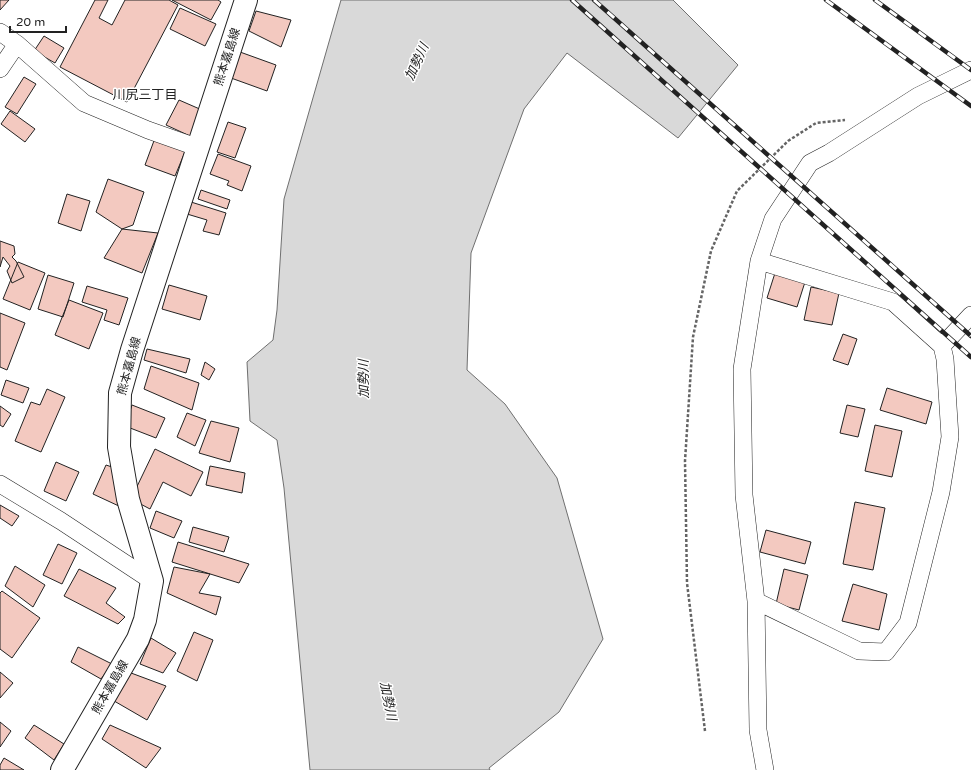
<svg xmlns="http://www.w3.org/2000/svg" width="971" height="770" font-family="'Varela Round','Noto Sans JP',sans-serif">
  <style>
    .water { fill: #d9d9d9; stroke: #6f6f6f }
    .building { fill: #f3c9c0; stroke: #222 }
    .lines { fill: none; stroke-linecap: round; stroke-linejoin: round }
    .street-casing { stroke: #222; stroke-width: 18 }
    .primary-casing { stroke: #222; stroke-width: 24 }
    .path { stroke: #646464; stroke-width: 2.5; stroke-dasharray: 3 2; stroke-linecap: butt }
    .street { stroke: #fff; stroke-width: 17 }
    .primary { stroke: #fff; stroke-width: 22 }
    .rail-casing { stroke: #222; stroke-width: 4.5 }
    .rail { stroke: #fff; stroke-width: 3; stroke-dasharray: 9; stroke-linecap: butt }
    .labels { text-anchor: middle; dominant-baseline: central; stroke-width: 3; stroke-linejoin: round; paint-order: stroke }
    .street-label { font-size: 12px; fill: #222; stroke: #fff }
    .water-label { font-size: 13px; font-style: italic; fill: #222; stroke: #fff }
    .neighbourhood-label { font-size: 13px; fill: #222; stroke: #fff }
  </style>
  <rect width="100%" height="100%" fill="#fff"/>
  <!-- water -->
  <path class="water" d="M341,0h332l65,65 -60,73 -111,-85 -43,56 -53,144 -4,117 38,34 52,74 46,161 -44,73 -70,56 1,2h-180l-26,-282 -7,-48 -27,-19 -3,-59 26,-22 4,-30 7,-111z"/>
  <!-- building -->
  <path class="building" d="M0,0h9l-9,10z
    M95,0h13l-9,18 13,7 13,-25h44l9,5 -51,97 -67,-35z
    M172,0h46l3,2 -10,18z
    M180,8l36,16 -11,22 -35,-17z
    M256,11l35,9 -10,27 -32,-16z
    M44,36l20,12 -9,15 -21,-12z
    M240,52l36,13 -9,26 -36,-13z
    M24,77l12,7 -19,30 -12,-7z
    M179,100l23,10 -12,26 -24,-11z
    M10,111l25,18 -10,13 -24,-18z
    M228,122l18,6 -11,30 -18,-6z
    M155,138l32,9 -12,29 -30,-11z
    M218,154l33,12 -9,25 -15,-6 2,-4 -19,-7z
    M108,179l36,13 -11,33 -11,4 -26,-17z
    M201,190l29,10 -3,9 -29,-10z
    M67,194l23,7 -9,30 -23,-8z
    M191,202l35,11 -7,22 -16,-4 4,-11 -20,-6z
    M122,229l36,4 -16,40 -38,-15z
    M0,241l14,5 1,8 -3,3 4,4 8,16 -12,6 -5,-12 3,-5 -7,-9 -3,10z
    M18,262l27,11 -15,37 -27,-11z
    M775,273l30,9 -8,25 -30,-9z
    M48,275l26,8 -11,34 -25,-8z
    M169,285l38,11 -7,24 -38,-11z
    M87,286l41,12 -9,27 -15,-5 3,-10 -25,-8z
    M811,287l28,6 -7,32 -28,-5z
    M69,300l34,13 -14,36 -34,-14z
    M0,313l25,10 -18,47 -7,-3z
    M843,334l14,5 -9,26 -15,-5z
    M147,349l43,10 -4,14 -42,-13z
    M205,362l10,7 -6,11 -8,-5z
    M151,366l48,17 -7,27 -48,-21z
    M6,380l23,8 -6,15 -22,-8z
    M887,388l45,14 -6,22 -46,-14z
    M47,389l18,8 -24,55 -26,-11 16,-39 9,3z
    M132,405l33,13 -9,20 -31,-12z
    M847,405l18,4 -7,28 -18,-4z
    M0,406l11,8 -8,13 -3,-2z
    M187,413l19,7 -11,26 -18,-9z
    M211,421l28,7 -9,34 -31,-9z
    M875,425l27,6 -10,46 -27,-6z
    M155,449l48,23 -12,24 -28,-14 -13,27 -19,-10z
    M56,462l23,10 -13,29 -22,-10z
    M106,465l9,3 6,39 -28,-13z
    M210,466l35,7 -3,20 -36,-8z
    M855,502l30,6 -12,62 -30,-6z
    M0,505l19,11 -7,10 -12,-8z
    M156,511l26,10 -8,17 -24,-10z
    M193,527l36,10 -5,15 -35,-10z
    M766,530l45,12 -6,22 -45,-12z
    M178,542l71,22 -10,19 -67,-21z
    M58,544l19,9 -15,31 -19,-9z
    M15,566l30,19 -12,22 -28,-21z
    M174,567l36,7 -11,19 22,4 -5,18 -49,-22z
    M79,569l37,19 -10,15 19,14 -7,7 -54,-28z
    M784,569l24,6 -9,35 -23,-6z
    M853,584l34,10 -8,36 -37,-9z
    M2,591l38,27 -28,40 -12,-9v-56z
    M194,632l19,8 -16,41 -20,-10z
    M151,638l25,15 -13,20 -23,-9z
    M78,647l34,17 -11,15 -30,-17z
    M123,670l43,16 -19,34 -38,-22z
    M0,672l13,11 -13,15z
    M0,722l11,9 -11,16z
    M34,725l30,19 -10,16 -29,-22z
    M110,725l51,23 -15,20 -44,-29z
    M4,758l20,12h-24v-5z"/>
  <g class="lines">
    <!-- street casing -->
    <g class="street-casing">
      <path id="street" d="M0,32l17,12 67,59 64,27 51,18
        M0,69l17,-25
        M759,261l14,-42 37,-56 19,-10 89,-57 53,-26
        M942,346l29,-31
        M0,484l61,37 91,60
        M756,601l103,50 27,1 22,-29 33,-131 9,-55 -5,-78 -3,-13 -49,-44 -134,-41 -17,108 2,126 12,106 2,129 7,40"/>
    </g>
    <!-- primary casing -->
    <g class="primary-casing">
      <path id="primary" d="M62,770l76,-131 7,-19 7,-39 -24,-82 -9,-52 1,-54 12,-43 114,-350"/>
    </g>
    <!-- path -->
    <path class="path" d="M705,731l-18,-148 -2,-122 8,-124 18,-86 26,-60 51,-50 28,-18 29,-3"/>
    <!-- street -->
    <use href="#street" class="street"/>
    <!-- primary -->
    <use href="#primary" class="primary"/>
    <!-- rail casing -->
    <g class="rail-casing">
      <path id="rail" d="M572,0l399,357
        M594,0l377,336
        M826,0l145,106
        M875,0l96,70"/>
    </g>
    <!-- rail -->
    <use href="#rail" class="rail"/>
  </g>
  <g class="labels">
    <!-- street labels -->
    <g class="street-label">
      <text transform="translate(227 57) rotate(-72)">熊本嘉島線</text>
      <text transform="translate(129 366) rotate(-75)">熊本嘉島線</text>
      <text transform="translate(110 687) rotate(-60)">熊本嘉島線</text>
    </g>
    <!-- water labels -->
    <g class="water-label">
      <text transform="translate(417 62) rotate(-65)">加勢川</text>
      <text transform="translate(364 379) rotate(-91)">加勢川</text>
      <text transform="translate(388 701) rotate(79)">加勢川</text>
    </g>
    <!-- neighbourhood labels -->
    <g class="neighbourhood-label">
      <text x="145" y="95">川尻三丁目</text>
    </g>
  </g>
  <!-- scale -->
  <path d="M10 26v6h56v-6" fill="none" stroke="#222222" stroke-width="2"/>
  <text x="16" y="26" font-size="12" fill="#222222" stroke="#ffffff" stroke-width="3" paint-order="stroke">20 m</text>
</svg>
